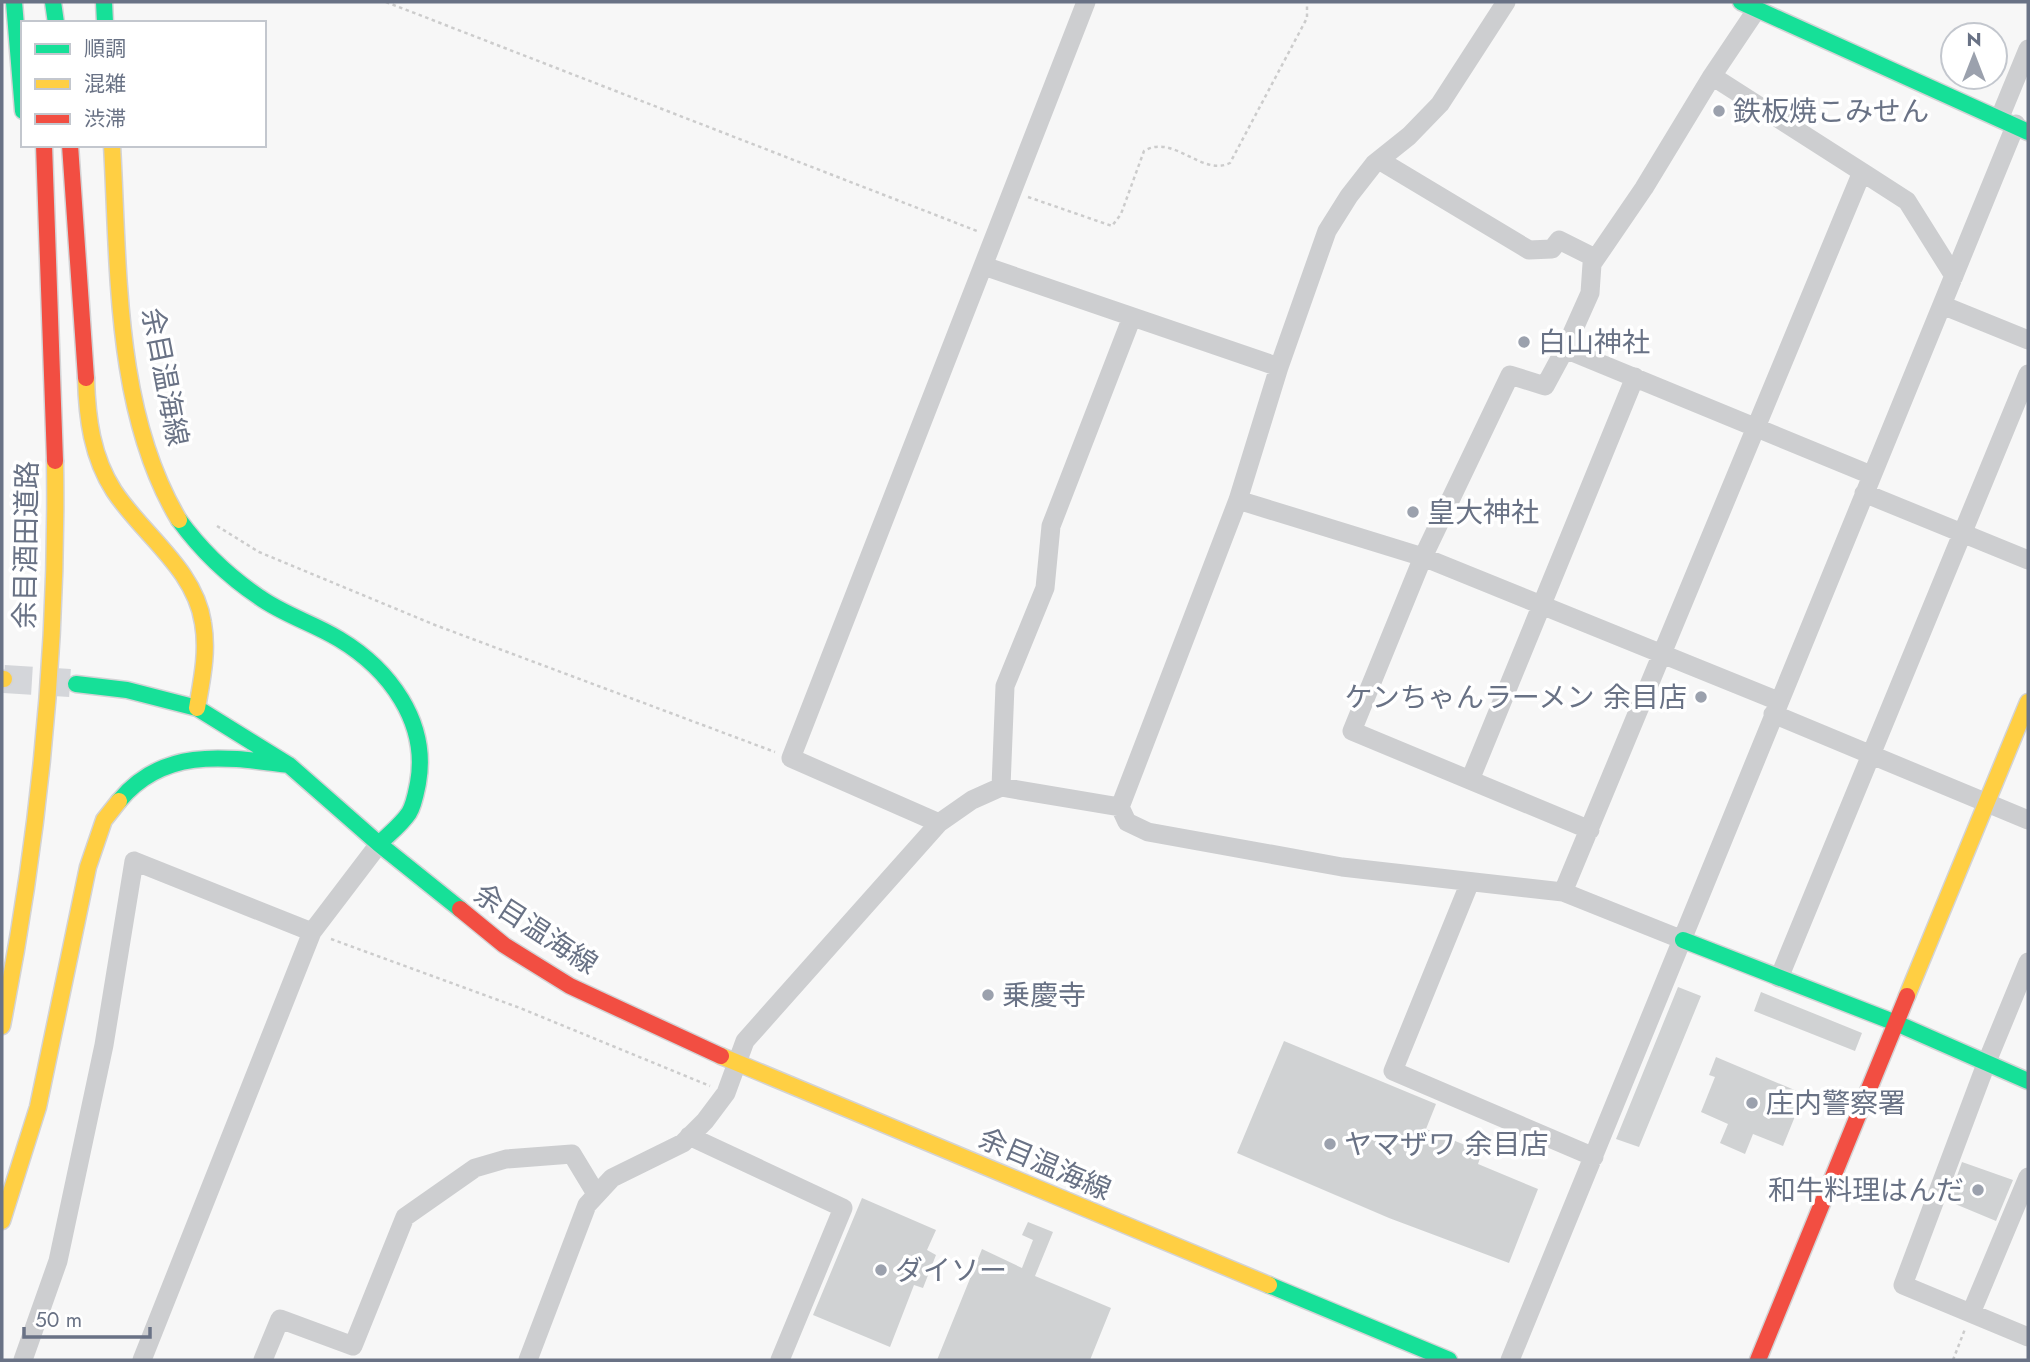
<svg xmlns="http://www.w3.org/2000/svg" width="2030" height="1362" font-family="Jost,'Noto Sans JP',sans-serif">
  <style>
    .building { fill: #d0d2d3 }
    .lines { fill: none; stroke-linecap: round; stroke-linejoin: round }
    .secondary-tunnel { stroke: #d4d6da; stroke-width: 28; stroke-dasharray: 28 14; stroke-linecap: butt }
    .fast-casing { stroke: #d3d3d5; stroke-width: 19 }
    .slow-casing { stroke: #d3d3d5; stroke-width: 19 }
    .jam-casing { stroke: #d3d3d5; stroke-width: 19 }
    .path { stroke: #ccc; stroke-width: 2.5; stroke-dasharray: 3.5 3.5; stroke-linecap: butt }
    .street { stroke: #cdced0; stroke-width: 19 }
    .fast { stroke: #16e098; stroke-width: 16 }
    .slow { stroke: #ffcf43; stroke-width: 16 }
    .jam { stroke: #f24e42; stroke-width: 16 }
    .poi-dot { fill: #9ba1ad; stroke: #fff; stroke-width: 2.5 }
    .labels { text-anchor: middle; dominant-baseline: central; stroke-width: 7; stroke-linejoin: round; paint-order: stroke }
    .poi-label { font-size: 28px; fill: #697285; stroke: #fff; text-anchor: start }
    .street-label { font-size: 28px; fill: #697285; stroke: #fff }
  </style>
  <rect width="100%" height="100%" fill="#f7f7f7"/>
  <!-- building -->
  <path class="building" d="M1678,987l23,9 -62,151 -23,-8z
    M1761,992l101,41 -7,18 -101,-40z
    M1284,1041l152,63 -10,25 56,23 -4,12 60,25 -29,74 -120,-45 -152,-65z
    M1716,1057l88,37 -21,52 -30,-12 -8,20 -25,-11 8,-19 -27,-12 14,-35 -6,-2z
    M1962,1162l51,18 -17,41 -48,-20z
    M862,1198l74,32 -9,20 9,5 -13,33 -9,-3 -24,62 -77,-32z
    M1028,1222l25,10 -18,44 76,32 -21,52h-153l45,-111 40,19 11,-28 -11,-5z"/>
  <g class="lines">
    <!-- secondary-tunnel -->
    <path class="secondary-tunnel" d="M4,679l66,4"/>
    <!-- fast casing -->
    <g class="fast-casing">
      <path id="fast" d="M14,2l9,109
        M53,2l3,21
        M104,2l1,21
        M1741,2l287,130
        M179,520c22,30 49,56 80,77 25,18 54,26 80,42 50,30 90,83 79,144 -2,10 -4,22 -9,30 -8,12 -20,21 -30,31l81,65
        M76,684l51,6 70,18 92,57 90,79
        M119,801c45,-55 108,-44 170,-36
        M1683,940l213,83 132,58
        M1269,1285l180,75"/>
    </g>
    <!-- slow casing -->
    <g class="slow-casing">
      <path id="slow" d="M112,145c7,123 2,266 67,375
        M86,378c1,40 6,79 28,113 29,44 81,78 89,132 5,29 -1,56 -6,85
        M2,679h2
        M1907,996l121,-294
        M2,1026c37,-187 56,-374 53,-565
        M721,1056l548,229
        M2,1221l36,-114 50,-240 16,-47 15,-19"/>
    </g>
    <!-- jam casing -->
    <g class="jam-casing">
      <path id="jam" d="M44,145l11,316
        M70,145l16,233
        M460,909l44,36 66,41 151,70
        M1758,1360l149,-364"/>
    </g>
    <!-- path -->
    <path class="path" d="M386,2l591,229
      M1028,197l84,29 9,-12 23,-63c29,-18 58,26 86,12l77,-145v-16
      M217,526l42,26 176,73 340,127
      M331,939l189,69 190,78
      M1953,1360l12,-31"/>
    <!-- street -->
    <path class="street" d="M1506,2l-66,102 -31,32 -35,28 -25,32 -22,35 -48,136 -41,133 -118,307 7,15 21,10 194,35 221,25 120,48
      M2000,117l28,-68
      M1379,160l150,90 23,-1 7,-9 36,18
      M1862,172l45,29 47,75
      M984,266l295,101
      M1942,305l86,35
      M1565,349l25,-56 2,-29 52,-76 68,-112
      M1864,493l164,67
      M1238,500l185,57 355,144
      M1773,714l255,106
      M1470,780l165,-403
      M1001,787l4,-101 40,-98 6,-62 81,-209
      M939,823l-148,-65 295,-756
      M1590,830l-238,-99 71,-174 87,-182 35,11 20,-37 306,126
      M1470,882l-77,189 201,86
      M1563,892l299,-720 -150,-96 45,-67
      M2028,962l-42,102 -83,221 125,52
      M1779,978l249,-604
      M689,1136l154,72 -63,152
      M1971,1313l57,-136
      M23,1360l35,-99 46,-216 30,-184 178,71
      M142,1360l170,-428 67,-88
      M263,1360l17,-41 73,27 52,-129 70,-49 31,-9 66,-5 23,38
      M528,1360l59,-155 25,-27 71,-35 22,-22 21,-28 19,-52 194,-218 33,-23 29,-13 119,20
      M1510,1360l506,-1236"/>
    <!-- fast -->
    <use href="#fast" class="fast"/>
    <!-- slow -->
    <use href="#slow" class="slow"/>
    <!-- jam -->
    <use href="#jam" class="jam"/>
  </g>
  <!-- markers -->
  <g class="poi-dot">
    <circle cx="1719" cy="111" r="7"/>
    <circle cx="1524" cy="342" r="7"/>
    <circle cx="1413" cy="512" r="7"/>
    <circle cx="1701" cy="697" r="7"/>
    <circle cx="988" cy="995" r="7"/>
    <circle cx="1752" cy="1103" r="7"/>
    <circle cx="1330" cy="1144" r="7"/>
    <circle cx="1978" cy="1190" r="7"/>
    <circle cx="881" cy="1270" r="7"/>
  </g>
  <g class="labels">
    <!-- poi labels -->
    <g class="poi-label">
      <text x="1733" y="111">鉄板焼こみせん</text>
      <text x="1538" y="342">白山神社</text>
      <text x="1427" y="512">皇大神社</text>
      <text x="1687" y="697" text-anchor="end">ケンちゃんラーメン 余目店</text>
      <text x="1002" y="995">乗慶寺</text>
      <text x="1766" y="1103">庄内警察署</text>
      <text x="1344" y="1144">ヤマザワ 余目店</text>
      <text x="1964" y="1190" text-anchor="end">和牛料理はんだ</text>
      <text x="895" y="1270">ダイソー</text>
    </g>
    <!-- street labels -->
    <g class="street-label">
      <text transform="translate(165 377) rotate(79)">余目温海線</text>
      <text transform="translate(26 545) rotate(-89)">余目酒田道路</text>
      <text transform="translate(536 929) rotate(33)">余目温海線</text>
      <text transform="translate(1045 1164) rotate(23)">余目温海線</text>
    </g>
  </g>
  <!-- border -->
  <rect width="2030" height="1362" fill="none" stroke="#697285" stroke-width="7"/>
  <!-- legend -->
  <rect x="21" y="21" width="245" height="126" fill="#ffffff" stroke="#c3c7ce" stroke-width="2"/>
  <rect x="35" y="44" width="35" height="10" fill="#16e098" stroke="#c3c7ce" stroke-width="2"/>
  <text x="84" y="56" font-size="21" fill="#697285">順調</text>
  <rect x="35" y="79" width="35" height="10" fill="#ffcf43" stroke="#c3c7ce" stroke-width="2"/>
  <text x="84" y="91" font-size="21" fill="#697285">混雑</text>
  <rect x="35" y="114" width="35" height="10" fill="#f24e42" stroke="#c3c7ce" stroke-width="2"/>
  <text x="84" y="126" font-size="21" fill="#697285">渋滞</text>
  <!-- north arrow -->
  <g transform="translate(1974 56)"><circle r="33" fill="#ffffff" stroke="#c3c7ce" stroke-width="2"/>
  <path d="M0-5L12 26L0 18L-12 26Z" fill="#9ba1ad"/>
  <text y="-10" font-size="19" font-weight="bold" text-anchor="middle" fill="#697285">N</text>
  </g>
  <!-- scale -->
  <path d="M24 1327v10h126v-10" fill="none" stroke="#697285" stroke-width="3.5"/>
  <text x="35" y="1327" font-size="21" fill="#697285" stroke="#ffffff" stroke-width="5" paint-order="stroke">50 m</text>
</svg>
